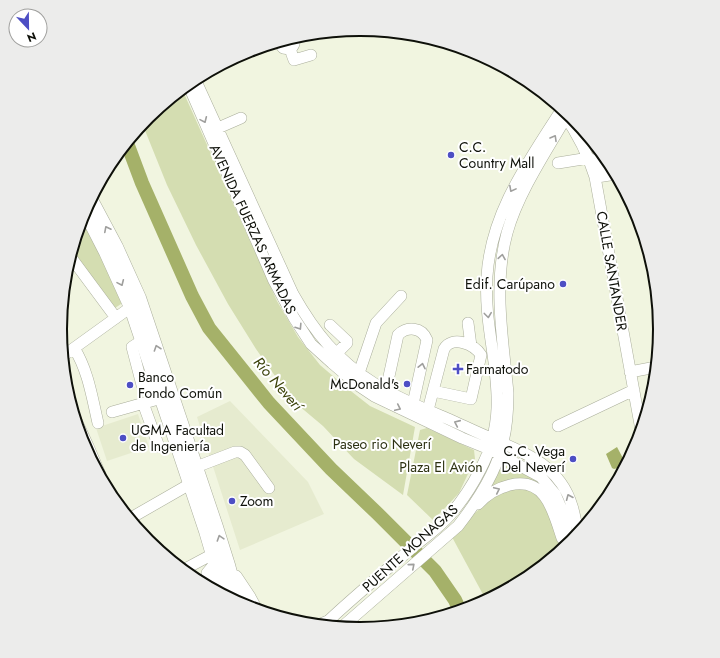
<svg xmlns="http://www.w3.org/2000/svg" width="720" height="658" font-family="Jost,sans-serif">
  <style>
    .built { fill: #e6ebcf }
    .green { fill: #d4ddb1 }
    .water { fill: #a5b169 }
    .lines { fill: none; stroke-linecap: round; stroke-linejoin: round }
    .river { stroke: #a5b169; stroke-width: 14 }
    .minor-casing { stroke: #aaae9b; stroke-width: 12 }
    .major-casing { stroke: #aaae9b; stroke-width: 15 }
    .minor { stroke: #fff; stroke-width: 11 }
    .major { stroke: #fff; stroke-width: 14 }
    .oneway { stroke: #9f9f9d }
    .poi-dot { fill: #4d4ec4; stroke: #fff; stroke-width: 1.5 }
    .labels { text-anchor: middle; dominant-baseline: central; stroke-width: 4; stroke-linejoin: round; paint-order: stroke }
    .poi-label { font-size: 14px; fill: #0e1009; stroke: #fff; text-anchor: start }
    .street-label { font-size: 14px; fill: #0e1009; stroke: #fff }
    .park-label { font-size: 14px; fill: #2d3112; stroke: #fff }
    .water-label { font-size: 15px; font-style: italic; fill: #3d440c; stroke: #fff }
    .rim { fill: none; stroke: #0e1009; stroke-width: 2 }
  </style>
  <rect width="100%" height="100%" fill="#f1f5e0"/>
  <!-- built -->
  <path class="built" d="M230,401l78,81 16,32 -84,36 -43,-133z
    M138,414l11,33 -42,14 -11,-33z"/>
  <!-- green -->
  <path class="green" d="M182,89l95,212 21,36 22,28 27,23 23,18 45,21 -12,68 -49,-36 -31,-33 -31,-26 -36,-51 -28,-45 -32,-59 -29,-60 -25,-62 6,-6z
    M82,216l42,86 -9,6 -43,-57z
    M427,428l47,22 1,9 -16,34 -12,13 -14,14 -26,-25 13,-65z
    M502,458l36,20 14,18 -19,-14 -46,9z
    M516,489c4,0 9,-1 13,0 14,4 29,47 33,61l-36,29 -40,21 -34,-63c19,-20 36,-42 64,-48z"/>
  <!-- water -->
  <path class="water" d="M617,447l9,17 -5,10 -3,-6 -4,1 -2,-1 -6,-14z"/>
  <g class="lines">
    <!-- river -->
    <path class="river" d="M127,143l15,40 50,113 17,32 60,75 62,66 47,45 57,57 20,29 5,11"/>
    <!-- minor casing -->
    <g class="minor-casing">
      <path id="minor" d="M280,41l1,4 2,3 7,1c4,-3 6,-7 2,-11
        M290,49l4,11 17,-5
        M195,79l98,215c22,39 44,66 82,90 22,14 47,24 71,34 16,7 32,15 47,21 25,11 52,21 68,44 11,15 14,33 17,51
        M188,84l86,197 20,37 17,26 21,19 27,23 15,10 88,42 27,11 52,28 14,17 7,16 3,13 3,22
        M563,113c14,20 25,41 32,64l46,253
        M218,128l23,-10
        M598,149l6,27
        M558,163l31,-5
        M597,177l19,-3
        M70,256l46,62
        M468,323l3,23
        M330,325l17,16v2l-11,11
        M143,340l-11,7 10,38 4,3 11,-3
        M74,348c14,22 18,49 24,75
        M63,356l68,-49
        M630,372l26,-5
        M359,373l17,-50 25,-27
        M386,390l12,-55c9,-9 24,-8 29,5l-14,64
        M143,403l16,44
        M428,410l16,-61c8,-14 30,-5 37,6l-10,44 -38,-8
        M112,412l50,-14
        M76,420l12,26 -3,1
        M558,426l76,-36
        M88,446l12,28v2
        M196,467l39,-15h5l5,3 24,33
        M478,504c9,-10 19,-16 32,-19 36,-8 43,26 52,53
        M129,519l61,-35
        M183,570l30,-16
        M211,588l-4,-15 9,-11
        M324,625c28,-27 59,-52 89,-78 12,-10 27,-20 37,-32 12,-14 22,-29 30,-45 37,-68 2,-125 7,-194 4,-64 42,-115 75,-167
        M342,627l116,-101c18,-23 39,-55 45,-84 4,-16 5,-32 5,-49 -5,-53 -15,-108 -1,-160 11,-40 40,-83 61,-119"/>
    </g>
    <!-- major casing -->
    <g class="major-casing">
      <path id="major" d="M91,200l25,47 23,51 77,229 12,38 10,38
        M85,211l21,41 25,55 75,224 19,65
        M235,577l14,21 6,11
        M322,625l5,-2"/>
    </g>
    <!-- minor -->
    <use href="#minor" class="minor"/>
    <!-- major -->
    <use href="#major" class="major"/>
  </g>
  <!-- one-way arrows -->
  <defs><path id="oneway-chevron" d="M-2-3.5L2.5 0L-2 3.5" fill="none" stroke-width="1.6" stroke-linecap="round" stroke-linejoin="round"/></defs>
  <g class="oneway">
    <use href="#oneway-chevron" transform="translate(204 120) rotate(66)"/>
    <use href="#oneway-chevron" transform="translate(554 138) rotate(-60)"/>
    <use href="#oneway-chevron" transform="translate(512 189) rotate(118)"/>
    <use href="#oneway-chevron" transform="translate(107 229) rotate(-117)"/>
    <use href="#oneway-chevron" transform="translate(502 257) rotate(-81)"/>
    <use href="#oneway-chevron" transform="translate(121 283) rotate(66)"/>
    <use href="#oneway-chevron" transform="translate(488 315) rotate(83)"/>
    <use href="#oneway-chevron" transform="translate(299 327) rotate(57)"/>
    <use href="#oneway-chevron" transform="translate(157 348) rotate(-109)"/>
    <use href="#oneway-chevron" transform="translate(422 366) rotate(-78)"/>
    <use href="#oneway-chevron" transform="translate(398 408) rotate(25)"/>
    <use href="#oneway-chevron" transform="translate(457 423) rotate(-156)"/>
    <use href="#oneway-chevron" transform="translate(497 490) rotate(-25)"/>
    <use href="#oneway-chevron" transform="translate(569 497) rotate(-113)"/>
    <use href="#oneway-chevron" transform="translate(220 538) rotate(-108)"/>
    <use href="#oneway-chevron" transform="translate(412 566) rotate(-41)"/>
  </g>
  <!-- markers -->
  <g class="poi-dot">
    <circle cx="451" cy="155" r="4"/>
    <circle cx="563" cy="284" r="4"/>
    <path d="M456 363h4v4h4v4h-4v4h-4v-4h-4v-4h4z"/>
    <circle cx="407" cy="384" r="4"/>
    <circle cx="130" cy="385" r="4"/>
    <circle cx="123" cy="438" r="4"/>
    <circle cx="573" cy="459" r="4"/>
    <circle cx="232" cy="501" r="4"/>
  </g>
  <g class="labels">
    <!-- poi labels -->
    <g class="poi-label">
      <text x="459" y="147">C.C.<tspan x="459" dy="16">Country Mall</tspan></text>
      <text x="555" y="284" text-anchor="end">Edif. Carúpano</text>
      <text x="466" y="369">Farmatodo</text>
      <text x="138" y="377">Banco<tspan x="138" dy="16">Fondo Común</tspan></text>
      <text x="399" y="384" text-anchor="end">McDonald's</text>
      <text x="131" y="430">UGMA Facultad<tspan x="131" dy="16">de Ingeniería</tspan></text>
      <text x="565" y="451" text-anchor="end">C.C. Vega<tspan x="565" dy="16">Del Neverí</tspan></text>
      <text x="240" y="501">Zoom</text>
    </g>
    <!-- street labels -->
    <g class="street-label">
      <text transform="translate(253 229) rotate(65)">AVENIDA FUERZAS ARMADAS</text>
      <text transform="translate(612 271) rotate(80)">CALLE SANTANDER</text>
      <text transform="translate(410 548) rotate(-42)">PUENTE MONAGAS</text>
    </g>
    <!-- park labels -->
    <g class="park-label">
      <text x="382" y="444">Paseo rio Neverí</text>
      <text x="441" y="467">Plaza El Avión</text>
    </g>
    <!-- water labels -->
    <g class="water-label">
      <text transform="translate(278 384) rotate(49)">Río Neverí</text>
    </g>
  </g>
  <!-- crop -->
  <path d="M0 0H720V658H0ZM67 329a293 293 0 1 1 586 0a293 293 0 1 1-586 0Z" fill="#ececeb" fill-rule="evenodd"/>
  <path class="rim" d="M67 329a293 293 0 1 1 586 0a293 293 0 1 1-586 0Z"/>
  <!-- north arrow -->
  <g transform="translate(28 28) rotate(158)"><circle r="19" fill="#ffffff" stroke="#9f9f9d"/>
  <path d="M0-3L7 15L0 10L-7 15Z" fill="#4d4ec4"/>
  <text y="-6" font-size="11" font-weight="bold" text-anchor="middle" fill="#0e1009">N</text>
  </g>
</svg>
